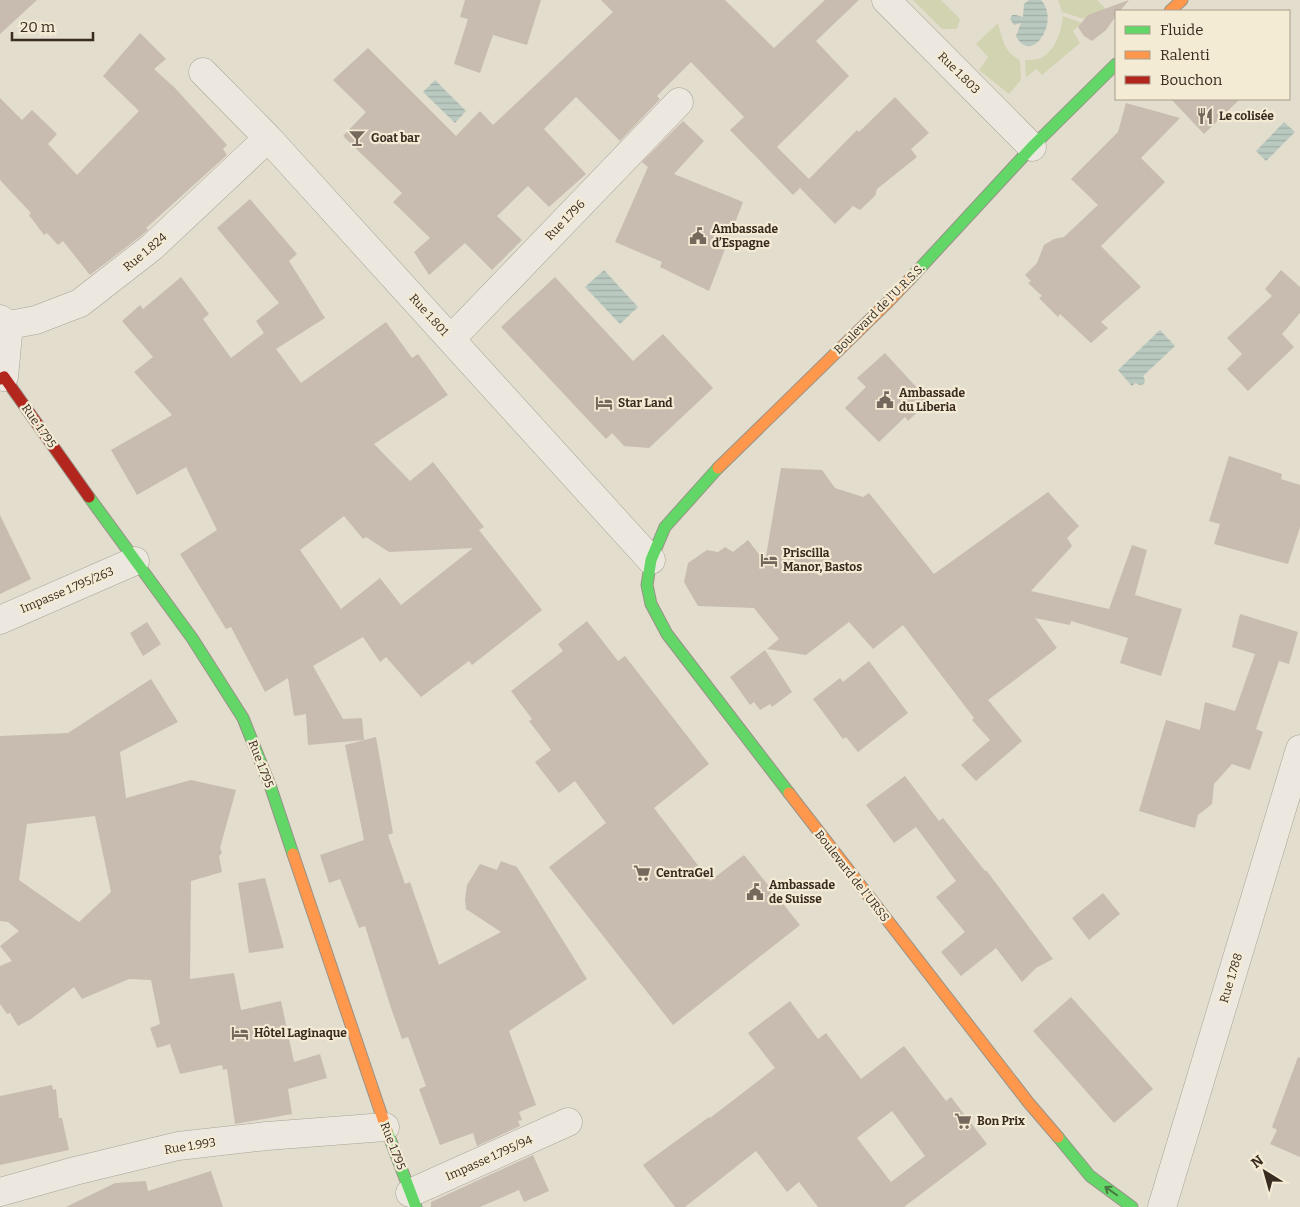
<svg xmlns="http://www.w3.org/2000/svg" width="1300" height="1207" font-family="Bitter,serif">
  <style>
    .green { fill: #d2d3b1 }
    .water { fill: url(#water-rules) }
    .building { fill: #c7bcaf; fill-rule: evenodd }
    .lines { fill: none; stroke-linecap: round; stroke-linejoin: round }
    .street-casing { stroke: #a9a297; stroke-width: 29 }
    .fast-casing { stroke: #989287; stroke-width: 13 }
    .slow-casing { stroke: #989287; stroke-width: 13 }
    .jam-casing { stroke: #989287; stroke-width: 13 }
    .street { stroke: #ece8df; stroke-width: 28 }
    .fast { stroke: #63d668; stroke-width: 11 }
    .slow { stroke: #ff974d; stroke-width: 11 }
    .jam { stroke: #b3261e; stroke-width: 11 }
    .oneway { stroke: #4b7840 }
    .labels { text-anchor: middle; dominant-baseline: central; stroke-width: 4.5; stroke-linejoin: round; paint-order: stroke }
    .street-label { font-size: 12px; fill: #382b1f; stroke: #f4ebd5 }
    .poi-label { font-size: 12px; font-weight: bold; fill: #382b1f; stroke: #f4ebd5; text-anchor: start }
  </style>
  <defs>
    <pattern id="water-rules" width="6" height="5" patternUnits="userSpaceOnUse" patternTransform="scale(1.25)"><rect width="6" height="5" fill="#b9c9bf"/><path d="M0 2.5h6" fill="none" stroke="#a0ada4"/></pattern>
  </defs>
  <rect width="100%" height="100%" fill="#e3ddce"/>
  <!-- green -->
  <path class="green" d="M913,0h28l19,19 -3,10h-15z
    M1058,0h39l15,15 -22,1 -6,3 -22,-7z
    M1063,16l19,7 -9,8 7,12 -38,32 -6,-6 -10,8 -1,-17c4,0 12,0 16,-2 15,-8 20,-26 22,-42z
    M998,23c5,17 5,28 22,37l1,20 -12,14 -30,-24 9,-13 -12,-13z"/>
  <!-- water -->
  <path class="water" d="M1029,0h12c20,22 -10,66 -25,36l5,-13 -7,2 -4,-6 2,-4h4l7,2 1,-13z
    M435,80l31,31 -11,12 -32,-31z
    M1284,122l11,10 -29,29 -10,-10z
    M604,270l34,37 -18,17 -35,-37z
    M1160,330l15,16 -32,30 2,4 -1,4 -4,1 -5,-2 -3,3 -14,-16z"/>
  <!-- building -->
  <path class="building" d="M0,0h37l-37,34z
    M465,0h76l-14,45 -34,-10 -13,38 -26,-9 14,-45 -8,-2z
    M601,0h124l49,48 51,-48h34l-43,41 33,35 -72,71 32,32 48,-49 2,2 36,-35 34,36 -18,16 6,8 -40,32 -2,7 -15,14 -7,-4 -18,18 -35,-36 -7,7 -63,-65 14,-13 -53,-55 -34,34 3,3 -40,42 -44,-44 -32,32 42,45 -37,33 -21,-21 -31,30 25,24 -30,30 -27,-27 -36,32 -15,-23 16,-14 -37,-36 9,-9 -59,-57 23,-24 -33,-32 35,-32 88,88 24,-25 13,14 120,-113z
    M1129,0l-9,11h-4v5l-10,14 -14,11 -8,-5 -6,-9 10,-12z
    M140,33l26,26 -12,10 21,19 52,57 -4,4 4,6 -81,73 2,2 -6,5 -52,40 -27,-34 -5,4 -11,-12 -3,2 -15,-20 2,-2 -31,-33v-82l22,22 10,-10 25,24 -9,10 29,31 62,-64 -36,-35z
    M1171,99h69l-36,35z
    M1126,103l54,15 -39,40 24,24 -64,64 40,41 -40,35 7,6 -17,15 -31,-29 -2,3 -19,-19 3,-2 -14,-13 3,-2 -6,-6 12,-12 7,-18 10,-6 10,-2 34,-32 -27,-26 47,-47z
    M683,121l21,20 -30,33 69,28 -34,89 -49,-24 2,-5 -47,-20 33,-75 -6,-5z
    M250,199l47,55 -8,7 36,57 -49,31 25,34 85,-61 26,36 6,-4 30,41 -74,49 36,37 23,-19 51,65 -5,3 63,80 -70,55 -3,-4 -48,36 -35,-40 -6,5 -17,-25 -50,29 30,53 19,-1 2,22 -56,5 -2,-31 -12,2 -6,-38 -23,14 -34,-65 -5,2 -46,-75 37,-24 -31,-63 -49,28 -26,-45 61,-35 -38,-43 19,-15 -31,-36 18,-16 3,4 38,-32 28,37 -6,5 28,39 33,-25 -8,-12 23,-18 -62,-75zM344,516l19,23 3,-2 23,15 84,-4 -72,57 -21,-27 -39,31 -41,-59z
    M1281,270l19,17v26l-18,21 12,13 -46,44 -21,-22 15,-15 -15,-16 45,-42 -7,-7z
    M555,277l78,84 30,-27 50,54 -64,60 -25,-2 -12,-13 -6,6 -105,-112z
    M885,353l44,48 -21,20 -3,-4 -26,25 -34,-34 21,-21 -9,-9z
    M1229,456l53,18 -1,5 19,6v42l-12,37 -74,-20 6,-20 -11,-3z
    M781,468l41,2 13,18 28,9 6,-4 65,81 114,-82 31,34 -12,12 5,8 -41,45 78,18 23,-64 15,5 -12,45 47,14 -21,67 -41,-13 8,-25 -57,-17 -1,4 -35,-7 22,30 -69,52 34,41 -46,40 -15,-16 29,-25 -18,-20 2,-2 -71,-93 -30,24 -24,-27 -43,33 -39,-6 12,-10 -25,-31 -56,-2 -14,-24 4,-19 19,-13 11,2 7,-5 8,5 15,-12 17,22z
    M0,515l31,64 -31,15z
    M1240,614l58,18 -9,32 -10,-3 -23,68 7,3 -13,38 -18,-6 -18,20 -2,20 -14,11 -3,13 -56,-17 27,-91 34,10 5,-28 30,9 20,-57 -23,-7z
    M587,621l31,40 7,-5 84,108 -55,44 56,73 34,-26 56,70 -127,100 -124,-158 57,-44 -31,-42 -16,12 -24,-31 16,-12 -22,-29 3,-2 -21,-28 52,-40 -5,-7z
    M147,622l14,22 -18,12 -13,-23z
    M765,650l27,42 -20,15 -2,-3 -10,6 -6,-8 -4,3 -20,-28z
    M869,661l39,52 -50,39 -12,-15 -3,2 -30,-40 27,-21 3,4z
    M151,679l27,43 -58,30 6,46 65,-18 45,10 -16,58 2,5 -3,3 3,16 -31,9 -1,98 44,-6 7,37 40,-9 13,61 26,-8 7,24 -39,11 4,25 -57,10 -8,-55 -4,1 -1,-5 -42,9 -10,-30 -13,4 -7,-20 10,-4 -9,-44 -22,-1 -47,20 -8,-12 -43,32 -13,7 -8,-13 -3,1 -7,-10v-38l12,-5 -12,-15 19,-15 -11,-9 -8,-1v-185l68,-3zM95,816l16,76 -32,30 -60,-42 8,-56z
    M376,737l17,96 -5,2 17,49 5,-2 29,83 62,-33 -35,-23 -1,-10 2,-14 13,-21 17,6 4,-9 16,6 70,112 -78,52 27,74 -17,7 3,8 -4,1 2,5 -43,20 -4,-13 -33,12 -21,-56 7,-3 -18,-49 -6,2 -11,-31 -26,-82 -6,2 -19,-49 -11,4 -9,-28 44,-15 -19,-95z
    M905,776l34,45 4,-3 42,53 1,-1 67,89 -17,9 -14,14 -26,-34 -35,28 -20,-24 24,-20 -29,-35 20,-16 -40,-54 -22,16 -28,-38z
    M265,878l19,70 -35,5 -11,-70z
    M1103,893l17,21 -31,26 -17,-22z
    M1071,997l82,92 -39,34 -81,-92z
    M790,1001l28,38 8,-6 35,46 43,-33 42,55 5,-4 36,47 -83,63h-86l-19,-25 -12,10 -31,-41 -71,56h-10l-32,-42 66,-48 1,1 65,-50 -27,-35zM892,1111l33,45 -34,26 -34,-44z
    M1298,1057l2,1v99l-30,-13 7,-14 -5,-3z
    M52,1085l1,5 3,-1 3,29h3l7,32 -69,15v-69z
    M533,1155l16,36 -25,11 -5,-12 -39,17h-49v-5z
    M211,1171l12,36h-157l49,-24 31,-2 2,10z"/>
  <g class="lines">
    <!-- street casing -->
    <g class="street-casing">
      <path id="street" d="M886,0l146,147
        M203,72l65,66 383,422
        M0,319l9,6 27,-5 44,-17 72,-56 116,-109
        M451,339l228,-237
        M4,377l5,-52
        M0,620l135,-59
        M0,1192l75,-21 103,-25 89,-10 118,-9
        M410,1193l158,-71
        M1162,1207l138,-458"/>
    </g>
    <!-- fast casing -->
    <g class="fast-casing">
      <path id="fast" d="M910,279l122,-132 84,-83
        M718,468l-53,59 -14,33 -4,25 4,19 16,30 122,159
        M89,497l103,141 51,80 28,70 22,66
        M387,1131l29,76
        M1058,1137l32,39 42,31"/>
    </g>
    <!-- slow casing -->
    <g class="slow-casing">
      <path id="slow" d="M1170,11l12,-11
        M718,468l171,-167 21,-22
        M789,793l239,309 30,35
        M293,854l94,277"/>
    </g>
    <!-- jam casing -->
    <g class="jam-casing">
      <path id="jam" d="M0,379l4,-2 85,120"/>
    </g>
    <!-- street -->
    <use href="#street" class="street"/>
    <!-- fast -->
    <use href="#fast" class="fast"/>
    <!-- slow -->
    <use href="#slow" class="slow"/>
    <!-- jam -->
    <use href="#jam" class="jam"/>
  </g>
  <!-- one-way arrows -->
  <defs><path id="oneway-shaft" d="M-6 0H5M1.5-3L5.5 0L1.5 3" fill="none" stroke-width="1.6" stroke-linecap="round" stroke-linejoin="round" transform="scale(1.25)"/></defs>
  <use class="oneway" href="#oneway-shaft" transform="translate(1111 1191) rotate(-145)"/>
  <!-- icons -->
  <defs>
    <g id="restaurant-bare" transform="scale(1.35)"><path d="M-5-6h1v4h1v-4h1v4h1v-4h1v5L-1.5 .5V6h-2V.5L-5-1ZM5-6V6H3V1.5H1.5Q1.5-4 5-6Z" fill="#74695c" stroke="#f4ebd5" stroke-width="2.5" paint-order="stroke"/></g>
    <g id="bar-bare" transform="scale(1.35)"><path d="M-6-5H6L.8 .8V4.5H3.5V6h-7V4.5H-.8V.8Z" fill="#74695c" stroke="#f4ebd5" stroke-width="2.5" paint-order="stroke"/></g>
    <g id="civic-bare" transform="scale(1.35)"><path d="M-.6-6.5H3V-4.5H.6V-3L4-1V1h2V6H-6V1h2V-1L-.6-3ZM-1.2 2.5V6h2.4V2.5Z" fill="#74695c" stroke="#f4ebd5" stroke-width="2.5" paint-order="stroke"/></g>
    <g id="hotel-bare" transform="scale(1.35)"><path d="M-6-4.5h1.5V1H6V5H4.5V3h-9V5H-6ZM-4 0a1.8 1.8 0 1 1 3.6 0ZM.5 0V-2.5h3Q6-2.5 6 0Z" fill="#74695c" stroke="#f4ebd5" stroke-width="2.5" paint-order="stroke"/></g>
    <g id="supermarket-bare" transform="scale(1.35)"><path d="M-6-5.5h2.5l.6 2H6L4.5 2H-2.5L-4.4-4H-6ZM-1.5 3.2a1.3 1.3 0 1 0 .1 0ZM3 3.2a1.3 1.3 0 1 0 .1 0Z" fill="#74695c" stroke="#f4ebd5" stroke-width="2.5" paint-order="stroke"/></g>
  </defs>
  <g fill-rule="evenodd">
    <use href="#restaurant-bare" x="1205" y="116"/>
    <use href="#bar-bare" x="357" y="138"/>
    <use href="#civic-bare" x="698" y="236"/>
    <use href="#civic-bare" x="885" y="400"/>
    <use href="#hotel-bare" x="604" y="403"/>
    <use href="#hotel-bare" x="769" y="560"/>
    <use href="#supermarket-bare" x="642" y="873"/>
    <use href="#civic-bare" x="755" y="892"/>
    <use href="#hotel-bare" x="240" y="1033"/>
    <use href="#supermarket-bare" x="963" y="1121"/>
  </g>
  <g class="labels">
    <!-- street labels -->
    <g class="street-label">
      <text transform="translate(959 73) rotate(45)">Rue 1.803</text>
      <text transform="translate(565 220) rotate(-46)">Rue 1.796</text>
      <text transform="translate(145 252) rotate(-40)">Rue 1.824</text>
      <text transform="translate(879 309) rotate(-45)">Boulevard de l'U.R.S.S.</text>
      <text transform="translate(429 315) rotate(48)">Rue 1.801</text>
      <text transform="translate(39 426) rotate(55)">Rue 1.795</text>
      <text transform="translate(67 590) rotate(-23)">Impasse 1.795/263</text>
      <text transform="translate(261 764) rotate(69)">Rue 1.795</text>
      <text transform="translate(852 876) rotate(52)">Boulevard de l'URSS</text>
      <text transform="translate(1231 978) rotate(-73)">Rue 1.788</text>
      <text transform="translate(190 1146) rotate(-9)">Rue 1.993</text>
      <text transform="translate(393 1146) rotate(69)">Rue 1.795</text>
      <text transform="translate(489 1158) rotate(-24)">Impasse 1.795/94</text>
    </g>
    <!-- poi labels -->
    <g class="poi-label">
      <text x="1219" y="116">Le colisée</text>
      <text x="371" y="138">Goat bar</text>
      <text x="712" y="229">Ambassade<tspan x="712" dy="14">d’Espagne</tspan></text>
      <text x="899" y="393">Ambassade<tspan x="899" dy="14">du Liberia</tspan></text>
      <text x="618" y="403">Star Land</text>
      <text x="783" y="553">Priscilla<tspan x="783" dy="14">Manor, Bastos</tspan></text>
      <text x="656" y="873">CentraGel</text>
      <text x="769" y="885">Ambassade<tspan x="769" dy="14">de Suisse</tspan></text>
      <text x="254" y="1033">Hôtel Laginaque</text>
      <text x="977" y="1121">Bon Prix</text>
    </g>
  </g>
  <!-- legend -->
  <rect x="1115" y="10" width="175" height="90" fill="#f4ebd5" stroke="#a99e8c"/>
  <rect x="1125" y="26" width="25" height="8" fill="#63d668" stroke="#a99e8c"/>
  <text x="1160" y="35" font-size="15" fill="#382b1f">Fluide</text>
  <rect x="1125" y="51" width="25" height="8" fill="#ff974d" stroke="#a99e8c"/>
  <text x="1160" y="60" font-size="15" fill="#382b1f">Ralenti</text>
  <rect x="1125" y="76" width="25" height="8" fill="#b3261e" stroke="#a99e8c"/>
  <text x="1160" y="85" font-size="15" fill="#382b1f">Bouchon</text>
  <!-- north arrow -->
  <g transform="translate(1265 1172) rotate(323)" stroke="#f4ebd5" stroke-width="4" paint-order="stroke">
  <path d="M0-4L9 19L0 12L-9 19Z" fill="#382b1f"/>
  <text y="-8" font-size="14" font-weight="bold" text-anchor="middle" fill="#382b1f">N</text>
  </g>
  <!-- scale -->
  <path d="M12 32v8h81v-8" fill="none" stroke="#382b1f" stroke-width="2.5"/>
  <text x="20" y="32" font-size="15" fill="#382b1f" stroke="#f4ebd5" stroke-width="4" paint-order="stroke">20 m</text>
</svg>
